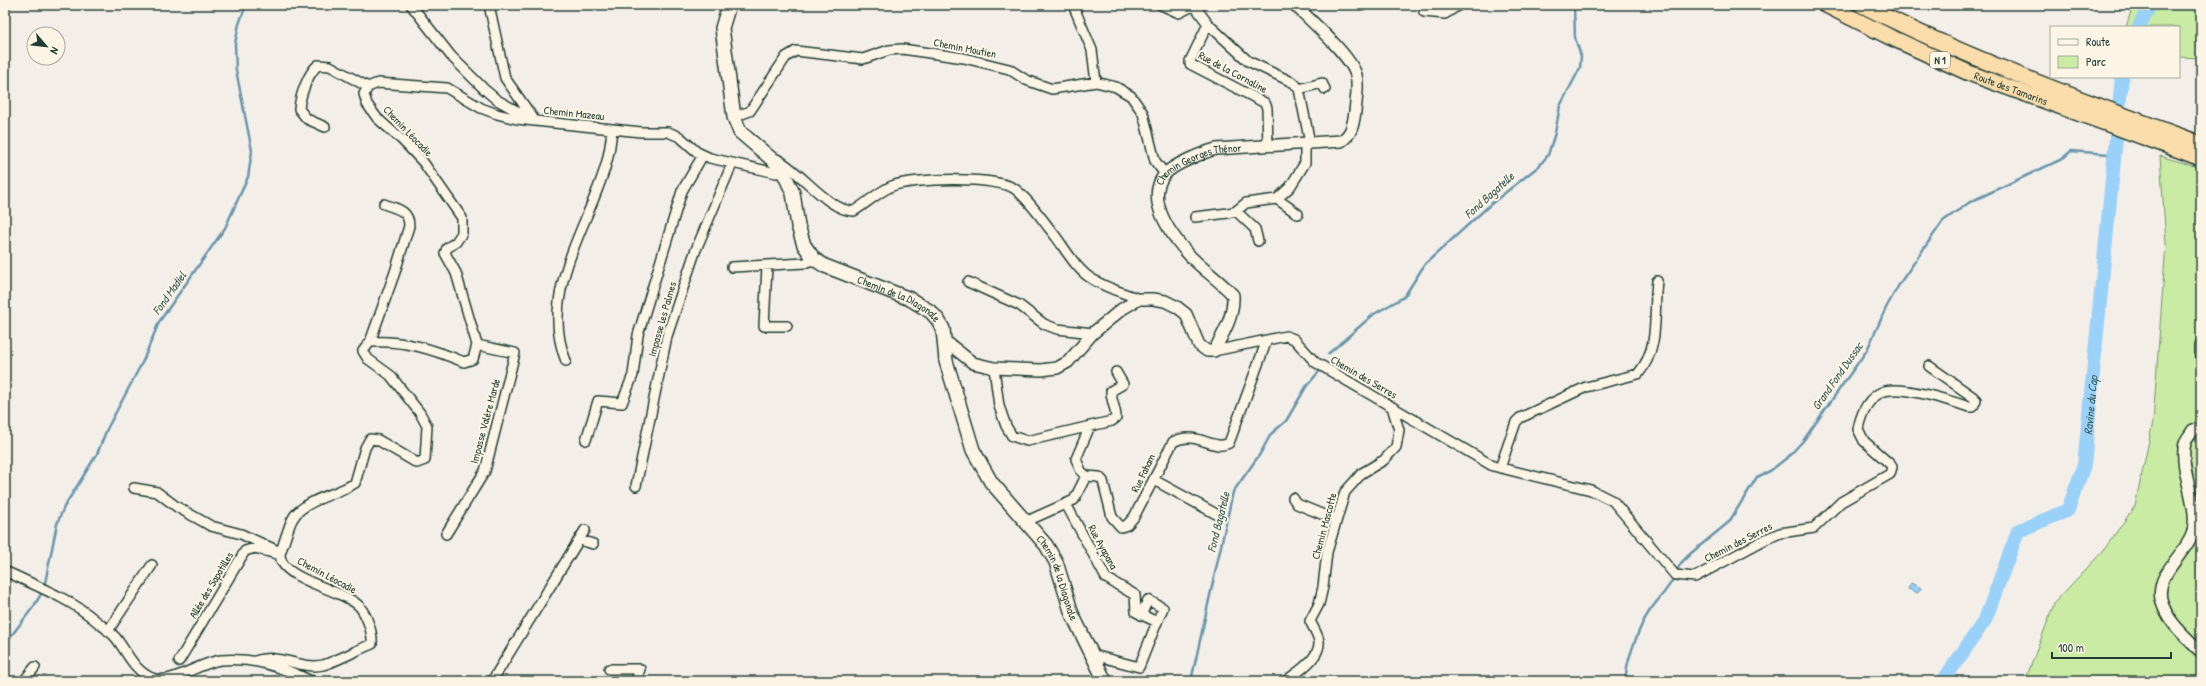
<svg xmlns="http://www.w3.org/2000/svg" width="2206" height="686" font-family="'Patrick Hand',sans-serif">
  <style>
    .green { fill: #caeba3; stroke: #74946c }
    .water { fill: url(#water-ripples); stroke: #6896aa }
    .lines { fill: none; stroke-linecap: round; stroke-linejoin: round }
    .stream { stroke: #6896aa; stroke-width: 2.5 }
    .river { stroke: #99d1f8; stroke-width: 14 }
    .minor-casing { stroke: #1f3d34; stroke-width: 12 }
    .tertiary-casing { stroke: #1f3d34; stroke-width: 14 }
    .secondary-casing { stroke: #1f3d34; stroke-width: 16 }
    .trunk-casing { stroke: #1f3d34; stroke-width: 18 }
    .minor { stroke: #fcf5e5; stroke-width: 9 }
    .tertiary { stroke: #fcf5e5; stroke-width: 11 }
    .secondary { stroke: #fcf5e5; stroke-width: 13 }
    .trunk { stroke: #fbddab; stroke-width: 15 }
    .labels { text-anchor: middle; dominant-baseline: central; stroke-width: 4; stroke-linejoin: round; paint-order: stroke }
    .shield { fill: #fcf5e5; stroke: #617469; stroke-width: 1 }
    .shield-label { font-size: 10px; font-weight: bold; fill: #1f3d34 }
    .street-label { font-size: 11px; fill: #1f3d34; stroke: #fcf5e5 }
    .water-label { font-size: 12px; font-style: italic; fill: #375b5b; stroke: #fcf5e5 }
  </style>
  <defs>
    <pattern id="water-ripples" width="26" height="14" patternUnits="userSpaceOnUse"><rect width="26" height="14" fill="#99d1f8"/><path d="M2 4q2-2 4 0t4 0M15 11q2-2 4 0t4 0" fill="none" stroke="#83b4d5"/></pattern>
  </defs>
  <rect width="100%" height="100%" fill="#f4eee9"/>
  <filter id="ink" filterUnits="userSpaceOnUse"><feTurbulence type="fractalNoise" baseFrequency=".025" numOctaves="2"/><feDisplacementMap in="SourceGraphic" scale="8" xChannelSelector="R" yChannelSelector="G"/><feConvolveMatrix kernelMatrix="1 2 1 2 8 2 1 2 1" color-interpolation-filters="sRGB"/></filter>
  <g filter="url(#ink)">
    <!-- green -->
    <path class="green" d="M2133,5h68v53l-22,-1v-30h-53z
      M2160,156l41,12v513h-176l30,-79 48,-51 32,-45 18,-84 13,-179z"/>
    <!-- water -->
    <path class="water" d="M1911,583l10,5 -3,5 -10,-4z"/>
    <g class="lines">
      <!-- stream -->
      <path class="stream" d="M1328,354l46,-40 30,-17 21,-33 66,-60 48,-38 9,-11 7,-22 5,-27 20,-38 1,-12 -6,-18 -1,-33
        M1676,572l5,-9 9,-9 39,-32 28,-45 13,-6 18,-14 15,-16 64,-91 20,-44 13,-23 43,-62 27,-19 92,-43 9,-8 37,3 7,3
        M45,583l12,-59 7,-17 33,-53 10,-25 36,-68 16,-39 66,-94 23,-51 4,-26 -16,-81 -1,-26 4,-20 7,-19
        M5,644l29,-38 7,-12
        M1191,681l42,-189 27,-38 11,-20 15,-13 20,-34 15,-18
        M1626,681c-2,-16 14,-56 23,-69 8,-12 19,-22 25,-35"/>
      <!-- river -->
      <g class="river">
        <path d="M2139,27l11,-22"/>
        <path id="s1" d="M1943,681l42,-61 33,-89 50,-21 16,-45 38,-388"/>
      </g>
      <!-- minor casing -->
      <g class="minor-casing">
        <path id="minor" d="M411,5l40,51 33,33 13,11 38,21 106,11h27l12,5 17,15 13,6 66,15 8,-1
          M489,5l16,73 28,40
          M1073,5l19,45 4,32
          M1161,5l18,8 14,-7
          M1194,5l14,19 40,37 46,22 5,6 11,54
          M1424,12l21,2 14,-9
          M1208,24l-18,37v3l75,39 2,5 1,38
          M1299,89l23,-6 3,6
          M734,117l16,-6 36,-54 10,-6 67,8 26,-9 13,-1 62,9 45,11 17,11 26,9 44,-7 20,5 15,9 12,17 12,48 10,13
          M325,127l-18,-8 -8,-10c1,-13 9,-36 19,-44l12,1 38,21
          M775,158c24,11 54,54 79,53 13,-8 24,-19 38,-25 20,-8 106,-10 123,3 13,10 24,26 34,39 14,16 25,40 43,51 14,9 32,14 47,20
          M1277,199l21,15
          M1236,211l19,18 3,12
          M1195,217l33,-4 8,-2 10,-8 31,-4 13,-12 15,-24v-19
          M767,266l-3,60h23
          M732,267l73,-4 9,-4
          M968,282l51,23 25,19 13,5 36,4
          M370,342l25,-70 14,-46c0,-16 -12,-17 -25,-22
          M1214,351l72,-15 8,3 21,23 178,104 98,24 22,11 62,74 20,2 71,-38 14,-6 34,-5 27,-26 49,-28 2,-7 -2,-3 -26,-23 -6,-12c3,-15 10,-31 24,-37 18,-8 69,9 87,15h4l3,-7 -3,-3 -44,-31
          M566,361c-27,-66 20,-131 39,-193 4,-13 6,-26 7,-39
          M994,368l5,38 7,20 6,10 15,5 85,-20 4,-3c0,-10 -5,-17 -5,-27l12,-7 -7,-12
          M586,440l12,-39 24,2 11,-28 5,-40 44,-144 21,-36
          M1500,468l16,-46 4,-4 66,-31 52,-13c23,-27 15,-62 19,-93
          M1086,476l-5,-5 -5,-12 14,-33
          M1154,480l64,35
          M636,486l31,-150 28,-84 37,-88
          M134,488l23,4 20,15 34,19 30,8 35,16
          M1293,498l4,6 39,16
          M1066,504l40,74 29,17 1,17 21,10 -18,45 -42,-11 -5,1
          M1025,522l49,-22 12,-24 13,1 4,4 9,36 9,10 6,-2 7,-8 39,-75c23,-13 40,10 56,1l38,-103
          M446,534l39,-63 30,-118 -38,-8
          M580,540l13,4
          M5,571c31,15 64,27 90,49 7,6 15,11 21,18 11,14 18,33 36,40 18,8 48,-16 69,-18 32,-3 61,7 90,21
          M1141,615l7,-15 15,8 -6,14
          M108,631l44,-66
          M179,661l66,-110 10,-3 25,7
          M255,661c23,-9 45,9 68,4 12,-3 36,-16 49,-21 1,-11 -5,-28 -12,-37 -16,-18 -77,-26 -80,-51 0,-5 4,-12 5,-17 4,-11 6,-22 15,-29 15,-13 38,-16 55,-27l10,-35 5,-9 8,1 39,23 8,-3 2,-34 -7,-13 -30,-38 -22,-16 -5,-8 7,-9c35,-2 62,7 94,20l9,-3 4,-14 -21,-72 -11,-20 2,-5 9,-6 6,-9v-15l-39,-56 -20,-21 -26,-23 -10,-14 -3,-10 4,-7 10,-4 69,5 34,20 16,6 20,5 18,2
          M609,669h31l-4,12
          M24,681l11,-14
          M492,681l93,-151
          M1286,681c11,-9 35,-23 33,-40 -1,-6 -6,-14 -9,-20l9,-17 4,-17 4,-35 18,-60 17,-19 22,-13 12,-13 3,-17 -7,-23"/>
      </g>
      <!-- tertiary casing -->
      <g class="tertiary-casing">
        <g id="tertiary">
          <path id="s2" d="M945,343l4,1 24,19 21,5 47,2 16,-2 11,-6 25,-29 29,-24 17,-10h14l12,2 12,6 9,7 13,31 8,6h7c10,-19 20,-34 19,-56 -13,-14 -28,-24 -41,-37 -18,-19 -48,-56 -28,-83 8,-10 40,-23 52,-26l125,-8c11,-7 12,-16 14,-29 1,-12 4,-25 1,-37 -5,-19 -46,-55 -61,-70"/>
          <path d="M2201,345v9"/>
          <path d="M2201,428l-8,2c-2,4 -7,9 -8,13 -7,29 18,67 6,94 -9,20 -35,38 -30,62 5,22 24,37 40,53"/>
        </g>
      </g>
      <!-- secondary casing -->
      <g class="secondary-casing">
        <g id="secondary">
          <path id="s3" d="M729,5l-7,23 12,89 6,15 41,35 12,26 5,33 6,19 10,14 11,7 85,33 21,13 7,8 5,9 3,32 27,89 18,32 55,63 10,17 16,52 33,67"/>
        </g>
      </g>
      <!-- trunk casing -->
      <g class="trunk-casing">
        <g id="trunk">
          <path id="s4" d="M1826,5l62,31 81,37 232,85"/>
          <path d="M1862,5c109,55 225,97 339,139"/>
        </g>
      </g>
      <!-- minor -->
      <use href="#minor" class="minor"/>
      <!-- tertiary -->
      <use href="#tertiary" class="tertiary"/>
      <!-- secondary -->
      <use href="#secondary" class="secondary"/>
      <!-- trunk -->
      <use href="#trunk" class="trunk"/>
    </g>
  </g>
  <g class="labels">
    <!-- shield labels -->
    <rect class="shield" x="1930" y="52" width="20" height="16" rx="3"/>
    <g class="shield-label">
      <text x="1940" y="60">N 1</text>
    </g>
    <!-- street labels -->
    <g class="street-label">
      <text transform="translate(965 48) rotate(11)">Chemin Moutien</text>
      <text transform="translate(1233 72) rotate(28)">Rue de la Cornaline</text>
      <text stroke="none"><textPath href="#s4" startOffset="203">Route des Tamarins</textPath></text>
      <text transform="translate(574 113) rotate(6)">Chemin Mazeau</text>
      <text transform="translate(408 131) rotate(46)">Chemin Léocadie</text>
      <text stroke="none"><textPath href="#s2" startOffset="576">Chemin Georges Thénor</textPath></text>
      <text stroke="none"><textPath href="#s3" startOffset="377">Chemin de la Diagonale</textPath></text>
      <text transform="translate(662 319) rotate(-74)">Impasse les Palmes</text>
      <text transform="translate(1364 377) rotate(30)">Chemin des Serres</text>
      <text transform="translate(485 421) rotate(-75)">Impasse Valère Marde</text>
      <text transform="translate(1143 473) rotate(-64)">Rue Faham</text>
      <text transform="translate(1324 526) rotate(-75)">Chemin Mascotte</text>
      <text transform="translate(1738 542) rotate(-27)">Chemin des Serres</text>
      <text transform="translate(1103 547) rotate(61)">Rue Ayapana</text>
      <text transform="translate(327 575) rotate(28)">Chemin Léocadie</text>
      <text stroke="none"><textPath href="#s3" startOffset="713">Chemin de la Diagonale</textPath></text>
      <text transform="translate(211 585) rotate(-59)">Allée des Sapotilles</text>
    </g>
    <!-- water labels -->
    <g class="water-label">
      <text transform="translate(1489 195) rotate(-42)">Fond Bagatelle</text>
      <text transform="translate(169 293) rotate(-55)">Fond Madiel</text>
      <text transform="translate(1837 376) rotate(-55)">Grand Fond Dussac</text>
      <text stroke="none"><textPath href="#s1" startOffset="331">Ravine du Cap</textPath></text>
      <text transform="translate(1218 522) rotate(-76)">Fond Bagatelle</text>
    </g>
  </g>
  <!-- margin -->
  <rect width="2206" height="686" fill="none" stroke="#fcf5e5" stroke-width="20"/>
  <rect x="10" y="10" width="2186" height="666" fill="none" stroke="#1f3d34" stroke-width="1.5" filter="url(#ink)"/>
  <!-- legend -->
  <rect x="2050" y="26" width="130" height="52" fill="#fcf5e5" stroke="#a4ab9e"/>
  <rect x="2058" y="39" width="20" height="6" fill="#fcf5e5" stroke="#a4ab9e"/>
  <text x="2086" y="46" font-size="12" fill="#1f3d34">Route</text>
  <rect x="2058" y="56" width="20" height="12" fill="#caeba3" stroke="#a4ab9e"/>
  <text x="2086" y="66" font-size="12" fill="#1f3d34">Parc</text>
  <!-- north arrow -->
  <g transform="translate(46 46) rotate(118)"><circle r="19" fill="#fcf5e5" stroke="#a4ab9e"/>
  <path d="M0-3L7 15L0 10L-7 15Z" fill="#1f3d34"/>
  <text y="-6" font-size="11" font-weight="bold" text-anchor="middle" fill="#1f3d34">N</text>
  </g>
  <!-- scale -->
  <path d="M2052 652v6h119v-6" fill="none" stroke="#1f3d34" stroke-width="2"/>
  <text x="2058" y="652" font-size="12" fill="#1f3d34" stroke="#fcf5e5" stroke-width="3" paint-order="stroke">100 m</text>
</svg>
